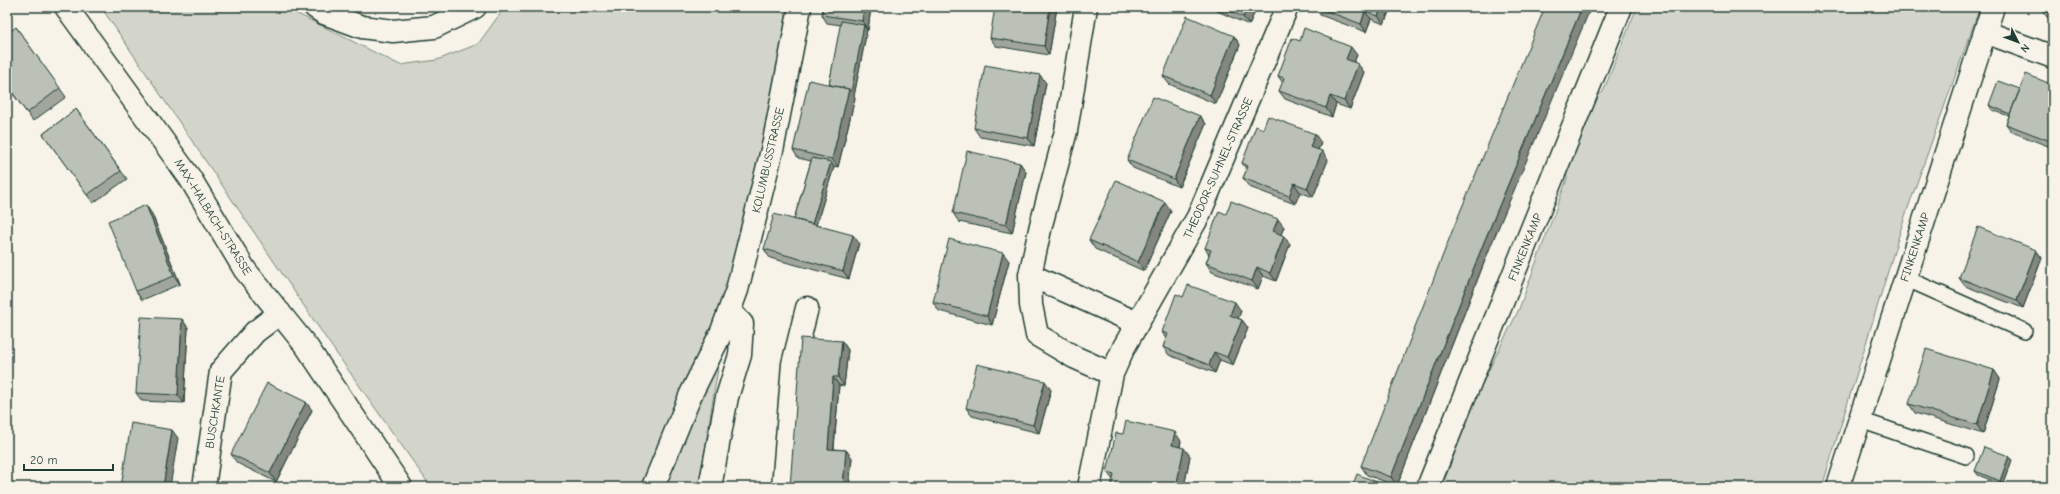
<svg xmlns="http://www.w3.org/2000/svg" width="2060" height="494" font-family="'Comic Neue',sans-serif">
  <style>
    .green { fill: #d3d5ca; stroke: #79897f }
    .lines { fill: none; stroke-linecap: round; stroke-linejoin: round }
    .service-casing { stroke: #1f3d34; stroke-width: 18 }
    .minor-casing { stroke: #1f3d34; stroke-width: 25 }
    .service { stroke: #f7f3e8; stroke-width: 15 }
    .minor { stroke: #f7f3e8; stroke-width: 22 }
    .wall { fill: #a1a69d; stroke: #1f3d34 }
    .shaded-wall { fill: #83877f; stroke: #1f3d34 }
    .building { fill: #bbc1b6; stroke: #1f3d34 }
    .labels { text-anchor: middle; dominant-baseline: central; stroke-width: 3; stroke-linejoin: round; paint-order: stroke }
    .street-label { font-size: 12px; fill: #1f3d34; stroke: #f7f3e8 }
  </style>
  <rect width="100%" height="100%" fill="#f7f3e8"/>
  <filter id="ink" filterUnits="userSpaceOnUse"><feTurbulence type="fractalNoise" baseFrequency=".025" numOctaves="2"/><feDisplacementMap in="SourceGraphic" scale="8" xChannelSelector="R" yChannelSelector="G"/><feConvolveMatrix kernelMatrix="1 2 1 2 8 2 1 2 1" color-interpolation-filters="sRGB"/></filter>
  <g filter="url(#ink)">
    <!-- green -->
    <path class="green" d="M101,7h188l5,5 106,53 37,-5 41,-16 27,-37h286c-33,159 -70,319 -91,480h-269l-99,-140z
      M1637,7h343l-76,212 -82,268h-380l34,-91 43,-87 48,-130 -2,-22 22,-54 16,-11z"/>
    <g class="lines">
      <!-- service casing -->
      <g class="service-casing">
        <path id="service" d="M1905,278l119,53
          M1860,420l106,36"/>
      </g>
      <!-- minor casing -->
      <g class="minor-casing">
        <path id="minor" d="M66,7l124,171 55,92 62,77 94,140
          M315,7l9,6 38,14 31,4 41,-4 41,-20
          M1086,7l-20,124 -25,94 -11,50 1,30 6,30 37,22 38,17
          M1985,32l68,25
          M1030,275l107,48
          M204,487l17,-116 34,-39 25,-19
          M653,487l38,-93 31,-63 15,-41 36,-144 27,-139
          M710,487l17,-90 13,-42 2,-31 -12,-13
          M783,487l10,-123 14,-56
          M1089,487l23,-113 12,-27 74,-130 89,-210
          M1428,487l193,-480
          M1838,487l155,-480"/>
      </g>
      <!-- service -->
      <use href="#service" class="service"/>
      <!-- minor -->
      <use href="#minor" class="minor"/>
    </g>
    <!-- wall -->
    <path class="wall" d="M871,7l-3,23h-1l-13,66 1,2 -17,69 -4,-1 -18,59 43,18 -10,36 -79,-21 -6,-9 30,-30 17,-58 -13,-3 -5,-8 36,-65 12,-60 -14,-2 -5,-8z
      M1057,7l-8,48 -53,-9 -6,-8z
      M1208,7h49l-8,18z
      M1315,7h76l-7,17 -13,-5 -5,13 -46,-17z
      M2053,7v13l-6,-3 -6,-8z
      M16,27l50,70 -33,24 -26,-35z
      M1234,36l6,9 -24,59 -47,-20 -6,-8z
      M1300,41l57,14 -3,7 10,10 -14,37 -14,-5 -4,13 -47,-18 -6,-8 4,-8 -5,-7z
      M1046,83l-12,63 -54,-9 -6,-9z
      M2053,85v63l-41,-16 -6,-8 3,-8 -17,-6 -3,-5 31,-16z
      M76,109l51,70 -34,24 -50,-69z
      M1200,116l6,8 -27,63 -46,-19 -6,-8z
      M1263,129l58,14 -3,7 10,10 -15,37 -13,-5 -5,12 -46,-17 -6,-9 4,-8 -5,-7z
      M1020,163l6,9 -14,61 -53,-11 -6,-9z
      M1165,202l6,9 -27,60 -49,-22 -6,-9z
      M152,214l28,70 -38,16 -6,-9z
      M1226,214l58,13 -3,7 9,10 -14,37 -13,-5 -5,13 -46,-17 -6,-9 3,-8 -4,-7z
      M1489,250l-92,236 -30,-11 -6,-9z
      M2036,250l6,8 -19,50 -58,-22 -6,-8z
      M1009,261l-17,64 -53,-14 -6,-9z
      M1183,297l58,14 -3,7 4,2 6,8 -15,37 -13,-5 -5,13 -46,-18 -6,-8 3,-8 -4,-7z
      M182,319l6,9 -4,75 -42,-2 -6,-8z
      M842,341l6,9 -4,36 -5,-1 -5,64 12,1 6,8 -3,29h-59z
      M1994,370l6,9 -17,55 -68,-21 -6,-9z
      M1051,390l-12,43 -67,-17 -6,-8z
      M312,410l-36,72 -39,-19 -6,-9z
      M1123,434l58,7 -1,6 10,9 -6,31h-73l2,-7 -6,-8z
      M2009,456l3,5 -9,24 -25,-10 -3,-4z"/>
    <!-- shaded-wall -->
    <path class="shaded-wall" d="M864,7h7l-3,23 -6,-9z
      M1050,7h7l-8,48 -5,-9z
      M1248,7h9l-8,18 -6,-8z
      M1382,7h9l-7,17 -6,-8z
      M1582,7h9l-102,243 -92,236 -6,-9 93,-235z
      M1365,11l6,8 -5,13 -5,-8z
      M864,25l3,5 -13,66 1,2 -17,69 -6,-8z
      M1234,36l6,9 -24,59 -6,-9z
      M1351,47l6,8 -5,12 -6,-8z
      M1358,64l6,8 -14,37 -6,-8z
      M1040,75l6,8 -12,63 -6,-8z
      M1330,96l6,8 -4,13 -6,-9z
      M1200,116l6,8 -27,63 -5,-8z
      M1315,134l6,9 -5,12 -6,-8z
      M1322,151l6,9 -15,37 -6,-9z
      M831,162l3,5 -20,65 -3,-5z
      M1020,163l6,9 -14,61 -6,-8z
      M1294,183l6,9 -5,12 -6,-8z
      M1165,202l6,9 -27,60 -6,-9z
      M146,205l6,9 28,70 -6,-8z
      M1278,219l6,8 -5,13 -6,-9z
      M853,235l6,8 -10,36 -6,-8z
      M1284,236l6,8 -14,37 -6,-8z
      M2036,250l6,8 -19,50 -6,-8z
      M1003,253l6,8 -17,64 -5,-9z
      M1257,267l6,9 -5,13 -6,-8z
      M1235,302l6,9 -5,13 -6,-9z
      M182,319l6,9 -4,75 -6,-8z
      M1242,320l6,8 -15,37 -6,-8z
      M842,341l6,9 -4,36 -6,-9z
      M1214,352l6,8 -5,13 -6,-8z
      M1994,370l6,9 -17,55 -6,-9z
      M833,377l6,8 -6,72 -5,-8z
      M1045,381l6,9 -12,43 -6,-8z
      M306,402l6,8 -36,72 -6,-9z
      M172,430l6,8 -8,49h-7z
      M1175,432l6,9 -3,13 -6,-9z
      M1184,448l6,8 -6,31h-8z
      M846,450l6,8 -3,29h-6v-1z
      M2009,456l3,5 -9,24 -3,-4z"/>
    <!-- building -->
    <path class="building" d="M823,7h41l-2,14 -40,-6z
      M995,7h55l-6,39 -54,-8z
      M1221,7h27l-5,10z
      M1316,7h66l-4,9 -13,-5 -4,13z
      M1545,7h37l-98,235 -93,235 -30,-11 92,-237z
      M2042,7h11v6l-12,-4z
      M1187,16l47,20 -24,59 -47,-19z
      M841,21l23,4 -13,67 -2,-3 -20,-4z
      M16,27l44,61 -33,25 -20,-28v-51z
      M1304,28l47,19 -5,12 12,5 -14,37 -14,-5 -4,12 -47,-17 5,-13 -6,-2 14,-38 8,3z
      M985,65l55,10 -12,63 -54,-10z
      M2026,74l27,11v57l-47,-18z
      M809,80l40,9 -17,70 -39,-9z
      M1998,81l22,8 -10,25 -21,-9z
      M1153,97l47,19 -26,63 -47,-19z
      M76,109l45,62 -34,24 -44,-61z
      M1268,116l47,18 -5,13 12,4 -15,37 -13,-5 -5,13 -46,-18 5,-12 -6,-3 14,-37 7,3z
      M967,151l53,12 -14,62 -53,-12z
      M812,158l19,4 -19,62 -18,-5z
      M1116,180l49,22 -27,60 -49,-22z
      M1231,201l47,18 -5,12 11,5 -14,37 -13,-6 -5,14 -46,-18 5,-13 -6,-2 14,-37 7,3z
      M146,205l28,71 -38,15 -28,-70z
      M774,214l79,21 -10,36 -79,-22z
      M1978,227l58,23 -19,50 -58,-22z
      M949,239l54,14 -16,63 -54,-14z
      M1188,285l47,17 -5,13 12,5 -15,37 -13,-5 -5,13 -46,-18 5,-13 -6,-2 14,-38 7,3z
      M141,317l41,2 -4,76 -42,-2z
      M801,338l41,3 -4,36h-5l-5,72 18,1 -3,36 -18,-1v2h-35z
      M1926,349l68,21 -17,55 -68,-21z
      M977,364l68,17 -12,44 -67,-17z
      M267,383l39,19 -36,71 -39,-19z
      M1126,421l49,11 -3,13 12,3 -8,39 -14,-3v3h-51l3,-13 -7,-2 9,-39 7,1z
      M131,423l41,7 -9,57h-42z
      M1984,447l25,9 -9,25 -25,-10z
      M1357,474l32,13h-37z
      M1882,485l7,2h-7z"/>
  </g>
  <g class="labels">
    <!-- street labels -->
    <g class="street-label">
      <text transform="translate(768 160) rotate(-77)">KOLUMBUSSTRASSE</text>
      <text transform="translate(1218 168) rotate(-66)">THEODOR-SUHNEL-STRASSE</text>
      <text transform="translate(213 217) rotate(58)">MAX-HALBACH-STRASSE</text>
      <text transform="translate(1525 247) rotate(-68)">FINKENKAMP</text>
      <text transform="translate(1915 247) rotate(-72)">FINKENKAMP</text>
      <text transform="translate(215 412) rotate(-81)">BUSCHKANTE</text>
    </g>
  </g>
  <!-- margin -->
  <rect width="2060" height="494" fill="none" stroke="#f7f3e8" stroke-width="24"/>
  <rect x="12" y="12" width="2036" height="470" fill="none" stroke="#1f3d34" stroke-width="1.5" filter="url(#ink)"/>
  <!-- north arrow -->
  <g transform="translate(2018 42) rotate(132)" stroke="#f7f3e8" stroke-width="3" paint-order="stroke">
  <path d="M0-3L7 15L0 10L-7 15Z" fill="#1f3d34"/>
  <text y="-6" font-size="11" font-weight="bold" text-anchor="middle" fill="#1f3d34">N</text>
  </g>
  <!-- scale -->
  <path d="M24 464v6h89v-6" fill="none" stroke="#1f3d34" stroke-width="2"/>
  <text x="30" y="464" font-size="12" fill="#1f3d34" stroke="#f7f3e8" stroke-width="3" paint-order="stroke">20 m</text>
</svg>
